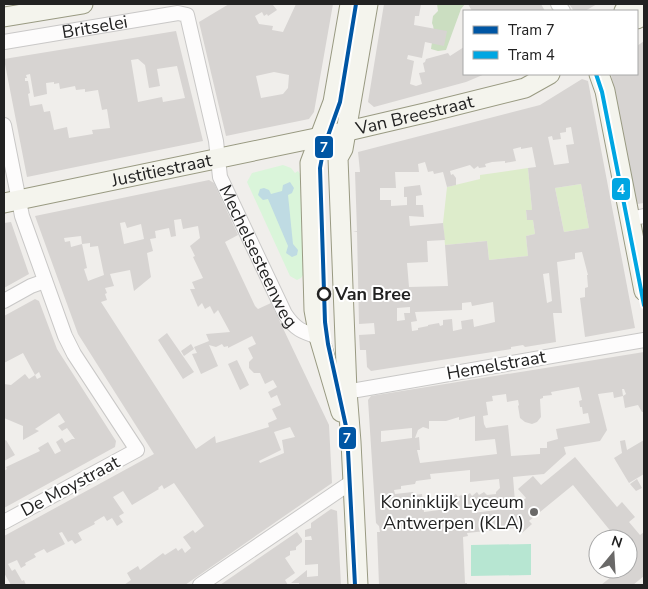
<svg xmlns="http://www.w3.org/2000/svg" width="648" height="589" font-family="'Nunito Sans',sans-serif">
  <style>
    .grass { fill: #ddeccb }
    .forest { fill: #cbdec1 }
    .park { fill: #daf5da }
    .pitch { fill: #b7e6d2 }
    .water { fill: #bfdbe3 }
    .building { fill: #d7d4d2; fill-rule: evenodd }
    .lines { fill: none; stroke-linecap: round; stroke-linejoin: round }
    .street-casing { stroke: #c9c8c7; stroke-width: 16 }
    .secondary-casing { stroke: #999a82; stroke-width: 21 }
    .street { stroke: #fdfcfc; stroke-width: 14 }
    .secondary { stroke: #f4f4ed; stroke-width: 19 }
    .tram-1-casing { stroke: #fff; stroke-width: 8 }
    .tram-2-casing { stroke: #fff; stroke-width: 8 }
    .tram-1 { stroke: #0056a4; stroke-width: 4 }
    .tram-2 { stroke: #00a6e2; stroke-width: 4 }
    .stop-dot { fill: #fff; stroke: #222; stroke-width: 2.5 }
    .poi-dot { fill: #6a6968; stroke: #fff; stroke-width: 2 }
    .labels { text-anchor: middle; dominant-baseline: central; stroke-width: 4; stroke-linejoin: round; paint-order: stroke }
    .street-label { font-size: 18px; fill: #222; stroke: #fff }
    .stop-label { font-size: 18px; font-weight: bold; fill: #222; stroke: #fff; text-anchor: start }
    .poi-label { font-size: 18px; fill: #222; stroke: #fff; text-anchor: end }
    .line-badge { stroke: #fff; stroke-width: 2 }
    .badge-label { font-size: 14px; text-anchor: middle; font-weight: bold; fill: #fff }
  </style>
  <rect width="100%" height="100%" fill="#f0eeeb"/>
  <!-- grass -->
  <path class="grass" d="M528,168l4,42 -6,1 1,9h6l2,14 -9,2 2,20 -39,4 -2,-19 -42,4 -2,-22 4,-36 33,-8v-4z
    M581,184l8,44 -25,4 -9,-44z"/>
  <!-- forest -->
  <path class="forest" d="M437,4h28l-4,5 -15,41 -8,1 -7,-2c1,-9 5,-18 1,-26l1,-7 5,-5z"/>
  <!-- park -->
  <path class="park" d="M283,165l8,3 4,5 3,-2 2,3 3,101 -2,3 -4,2 -7,-4 -43,-94 5,-9z"/>
  <!-- pitch -->
  <path class="pitch" d="M531,544v31l-60,1v-31z"/>
  <!-- water -->
  <path class="water" d="M290,182l4,6 -2,5 -4,2 5,49 5,6 -1,5 -5,2 -6,-4 2,-7 -20,-47 -5,1 -5,-5 2,-6 4,-1 5,2 2,4 11,-3 1,-6z"/>
  <!-- building -->
  <path class="building" d="M229,4h46l-2,1 4,5 -9,6 -1,-2 -3,2 -2,-4 -7,4 4,8 14,2 -1,4 11,2 13,-28h37l-19,108 -5,7 -83,17 -27,-114zM274,72l15,3 -1,13 -5,6 -22,4 -5,-22z
    M384,4h37l-2,12h-4l-1,9 33,6 -3,15 -19,-4 -3,16 -14,-3 -1,4 7,2 -4,23 6,2 6,-2 -3,-11 6,-1 -2,-9 2,-1 1,-3 22,-6 2,3 14,-9v27h21l-19,8 -92,25 -6,-5z
    M468,4h73l4,7h-73z
    M569,4h28l-12,7h-11z
    M176,31l27,110 -176,36 -23,-118zM138,59l7,6 4,23 11,-2 -3,-17 20,-3 8,32 -22,4 -1,-5 -24,5 -7,-42zM30,74l4,23 13,-3 -1,-11 8,-1v2l5,-1 1,6 15,-3 1,4 9,-1v3l13,-2 4,20 5,-1 3,19 -18,2 1,4 -24,4 -2,-11 -13,3 -4,-19 -6,1 -2,-8 -12,2 -2,-12 2,-1 -2,-12h-3v-3h2l-1,-3z
    M644,41v162l-7,1 -26,-130h26v-28z
    M582,79l6,2 47,247 -50,9 -5,-39 5,-1v-9l3,-1 -1,-12h1l-6,-23 -7,1v6l-18,3 5,51h-9l3,29 -31,5 -2,-2 -12,2v2l-140,22 -4,-4 -1,-17h-6l-1,-15 16,-1 -1,-11 -15,1 -2,-92 -4,-1h4l-2,-59h5l-2,-20 182,-47zM571,127l3,17 -8,1 3,18 -15,2 -6,-28 4,-1 1,4 8,-1 -1,-6 6,-1v-4zM521,147v2l11,-2 4,20 -8,1 4,42h-6l1,10h6l2,14 -9,2 2,20 -39,4 -2,-19 -42,4 3,41 -39,1 -2,-24 21,-1 -1,-21 18,-1 -2,-17 -33,3 -1,-10 15,1 -1,-12h-7v-9l6,-1 -2,-10 -16,2v10h3v8l-16,1v-6h-11v-12h16l-1,-16h24l-1,-8 7,-2 3,10 5,-1 1,3 9,-2 4,15 9,-2v-7l-3,-4 -2,1 -1,-4 20,-6 4,4 4,-3 1,2 7,-1 -1,-3 7,-2 13,-1v2l11,-2 -3,-12zM581,184l8,44 -25,4 -9,-44zM549,273l3,28 -5,2 -4,-29zM471,302l1,4 21,-4 2,20 -21,5 -1,-8 -12,2 1,8 -9,2 -1,-12 -9,1v5l-3,1 -1,-3 -11,2v1l-10,2v2l-6,1 -1,-9 6,-1 -2,-9 47,-2v-7zM410,307v6h-6l1,7 -8,1v-13z
    M209,180l5,3 24,52 -13,7 30,64 3,3 13,-6 58,122 3,58 -147,102h-61l7,-5 -4,-7 11,-7 2,4 23,-17 2,2 11,-7 2,3 4,-3 3,5 6,-5 -8,-11 10,-7 2,3 9,-7 -30,-43 -10,6 -2,-4 -4,3 1,1 -27,16 -9,-14 -10,6 11,16 -5,3 4,6 -6,4 -5,-8 -5,3 -3,-5 -10,6 1,2 -17,9 4,7 -7,4 -3,-4 -4,2 -6,-10 -3,1 6,11 -18,9 -3,-4 -10,5 2,3 -11,6 1,2 -5,3 -4,-8 -9,4 4,7 3,-2 7,12 2,-1 2,5h-15l-7,-12v-37l150,-82 -76,-120 -43,-118zM181,219l2,10 15,-3 2,12 -10,8 5,10 -2,1 10,21 -11,4 3,7h-5l8,18 4,-4 3,6 5,-3 4,8 4,-4 12,22 -24,2 3,7 -15,6 3,6 -5,1 9,20 17,-8 -9,-21 7,2 6,-3 2,3 4,-1v2l24,-12 4,8 -8,4 5,10 -4,4v6l5,5h6l5,11 8,-4 4,7 -9,5 3,6 6,-3 4,10 -9,4 5,10 -9,4 1,4 -53,16 -1,-7 -19,13 -95,-147 6,-2 -2,-6 2,-1 -2,-5 9,-2 -4,-12 20,-4 4,21 17,-14 -4,-24 6,-2 -3,-12 6,-1 -1,-7 14,-3 2,9 5,-1 -2,-16zM125,222l2,6 14,-4 3,15 -20,5 -4,-21zM81,236l1,8 -11,3 -1,-6 -5,1 -1,-4zM90,243v4l8,-1 6,29 -16,6 -4,-12 3,-1 -5,-24zM290,427l5,10 -13,3 2,13 -24,10 -1,-2 22,-11 -7,-18z
    M11,222l18,52 -25,14v-65z
    M35,299l4,2 18,48 59,92 -1,6 -111,61v-37l3,-2 -1,-2 34,-16 -2,-3 10,-6 7,12 6,-3 -5,-9 6,-4 3,5 7,-4h3l-8,-11 -5,3 -4,-5 7,-4 -6,-9 -24,16 4,2 -16,9v-14l-19,-8v-34l7,1 14,-11 4,5 6,-4 2,4 4,-2 -2,-5 -4,3 -12,-22 -19,10v-47z
    M167,333l27,39 -11,7 -25,-39z
    M191,344l3,5 -10,7 -3,-5z
    M644,352v60h-2l-4,-7 -13,3 -2,-12 3,-2 -2,-5h-2l1,7 -9,2 -1,-6 -15,2 9,36 -7,11 -36,6 2,7 -22,20 -31,3 2,25 -44,5 1,6 42,-5 12,-10 -8,-9 15,-13 8,9 34,-28 42,50 5,-5 13,15 -6,5 11,13 4,-3v44l-11,9h-32l20,-16h7v-6l6,-5 -6,-6v-13h-11l-44,-54 -44,36 3,3 -11,10 -5,-6 -49,5 1,3 -5,1 2,46h2v2h-88l-2,-53h3l-1,-6 -3,-3 -8,-123 3,-4zM579,387l3,13 -3,1 1,6h2l1,7 5,-1 2,10 -34,6 2,10 -11,3v6h-7v6l-29,2 -3,-31 -22,3 -2,-4 -1,-8 5,-1 -2,-13 7,-1 -1,-5 14,-2 1,8 11,-2 1,5 -1,1 2,12 5,4 7,2 5,-2 4,-5 -1,-18 3,-1v-2l9,-1 -1,-3zM475,416v25l20,-2 2,15 -77,9 -3,-13h3l-1,-13 -4,1 3,-8 5,-3 6,2v-8h17l13,-4v3zM412,428v10l-31,4v-11zM470,470v12l29,-3 1,9 -4,4v2l-9,1 -3,-3 -5,3 -2,-3 -5,4 -2,-3 -6,4 -3,-2 -3,2 -2,-3 -5,4 -3,-3 -5,4h-6l2,11 -15,2 -2,-18 -8,1 -1,-3 -18,2 -1,-4 7,-1v-3l14,-2 1,-3 15,-2 -1,-5z
    M237,360l12,25 -9,5 -12,-26z
    M6,440l9,15 -11,6v-20z
    M625,440l2,10 17,-10v34l-15,9 -15,-25 8,-5 -2,-12z
    M637,479l5,9 -6,3 -6,-7z
    M331,509l6,2 4,74h-42v-2h-8l16,-13v7l11,-1v-12l-13,1v-25h7l-1,-4 -6,1v-7l6,-2v-5z
    M297,532l5,7v3l-6,5v3l-6,1v4l-5,3 10,15 -10,7 3,5h-68z"/>
  <g class="lines">
    <!-- street casing -->
    <g class="street-casing">
      <g id="street">
        <path d="M558,4l5,7"/>
        <path id="s1" d="M4,42l174,-29 9,2 29,126 4,36 65,137c10,15 17,18 34,23"/>
        <path d="M4,125l18,91 43,120 9,18 63,96 -133,72"/>
        <path d="M630,219l14,-3"/>
        <path d="M4,301l27,-15 14,-5"/>
        <path d="M340,393l304,-53"/>
        <path d="M200,585l153,-104"/>
      </g>
    </g>
    <!-- secondary casing -->
    <g class="secondary-casing">
      <g id="secondary">
        <path d="M624,11l12,-7"/>
        <path d="M4,17l79,-13"/>
        <path d="M637,19l7,-5"/>
        <path d="M599,74l6,17 39,200"/>
        <path id="s2" d="M4,203l331,-69 94,-22 96,-24 25,-14"/>
        <path d="M341,412l-22,-75 -5,-27 -4,-147 23,-61 17,-98"/>
        <path d="M358,585l-7,-143 -4,-51 -9,-233 5,-9 25,-145"/>
      </g>
    </g>
    <!-- street -->
    <use href="#street" class="street"/>
    <!-- secondary -->
    <use href="#secondary" class="secondary"/>
    <!-- tram-1 casing -->
    <g class="tram-1-casing">
      <path id="tram-1" d="M355,585l-8,-154 -19,-87 -3,-22 -5,-154 4,-21 16,-45 16,-98"/>
    </g>
    <!-- tram-2 casing -->
    <g class="tram-2-casing">
      <path id="tram-2" d="M596,74l6,18 42,213"/>
    </g>
    <!-- tram-1 -->
    <use href="#tram-1" class="tram-1"/>
    <!-- tram-2 -->
    <use href="#tram-2" class="tram-2"/>
  </g>
  <!-- markers -->
  <circle class="stop-dot" cx="324" cy="294" r="6"/>
  <circle class="poi-dot" cx="534" cy="512" r="5"/>
  <g class="labels">
    <!-- street labels -->
    <g class="street-label">
      <text stroke="none"><textPath href="#s1" startOffset="92">Britselei</textPath></text>
      <text stroke="none"><textPath href="#s2" startOffset="420">Van Breestraat</textPath></text>
      <text stroke="none"><textPath href="#s2" startOffset="161">Justitiestraat</textPath></text>
      <text stroke="none"><textPath href="#s1" startOffset="439">Mechelsesteenweg</textPath></text>
      <text transform="translate(496 365) rotate(-10)">Hemelstraat</text>
      <text transform="translate(70 486) rotate(-28)">De Moystraat</text>
    </g>
    <!-- stop labels -->
    <g class="stop-label">
      <text x="335" y="294">Van Bree</text>
    </g>
    <!-- poi labels -->
    <g class="poi-label">
      <text x="524" y="502">Koninklijk Lyceum<tspan x="524" dy="21">Antwerpen (KLA)</tspan></text>
    </g>
  </g>
  <g class="line-badge">
    <rect x="314" y="135" width="20" height="24" rx="5" fill="#0056a4"/>
    <rect x="611" y="177" width="20" height="24" rx="5" fill="#00a6e2"/>
    <rect x="338" y="426" width="19" height="24" rx="5" fill="#0056a4"/>
  </g>
  <g class="badge-label">
    <text x="324" y="152">7</text>
    <text x="621" y="194">4</text>
    <text x="347" y="443">7</text>
  </g>
  <!-- border -->
  <rect width="648" height="589" fill="none" stroke="#222222" stroke-width="10"/>
  <!-- legend -->
  <rect x="463" y="10" width="175" height="65" fill="#ffffff" stroke="#a7a7a7"/>
  <rect x="473" y="26" width="25" height="8" fill="#0056a4" stroke="#a7a7a7"/>
  <text x="508" y="35" font-size="15" fill="#222222">Tram 7</text>
  <rect x="473" y="51" width="25" height="8" fill="#00a6e2" stroke="#a7a7a7"/>
  <text x="508" y="60" font-size="15" fill="#222222">Tram 4</text>
  <!-- north arrow -->
  <g transform="translate(613 554) rotate(18)"><circle r="24" fill="#ffffff" stroke="#a7a7a7"/>
  <path d="M0-4L9 19L0 12L-9 19Z" fill="#6a6968"/>
  <text y="-8" font-size="14" font-weight="bold" text-anchor="middle" fill="#222222">N</text>
  </g>
</svg>
